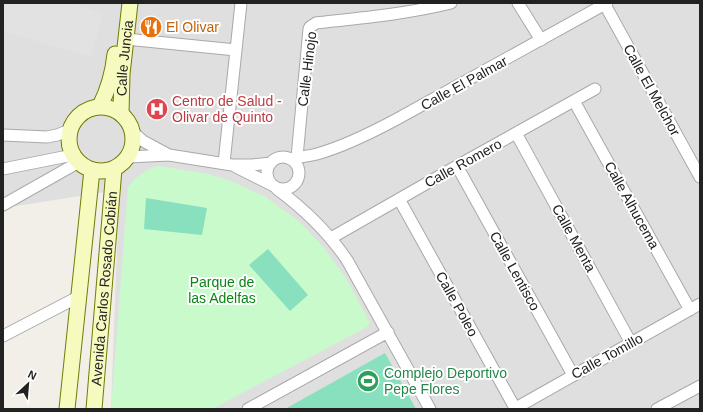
<svg xmlns="http://www.w3.org/2000/svg" width="703" height="412" font-family="Helvetica,sans-serif">
  <style>
    .residential { fill: #e0dfdf }
    .park { fill: #c8facc }
    .pitch { fill: #88e0be }
    .parking { fill: #e2e2e2 }
    .lines { fill: none; stroke-linecap: round; stroke-linejoin: round }
    .minor-casing { stroke: #a9a9a9; stroke-width: 13 }
    .secondary-casing { stroke: #707d05; stroke-width: 17 }
    .minor { stroke: #fff; stroke-width: 11 }
    .secondary { stroke: #f7fabf; stroke-width: 15 }
    .labels { text-anchor: middle; dominant-baseline: central; stroke-width: 4; stroke-linejoin: round; paint-order: stroke }
    .food-label { font-size: 14px; fill: #c56008; stroke: #fff; text-anchor: start }
    .street-label { font-size: 14px; fill: #222; stroke: #fff }
    .health-label { font-size: 14px; fill: #be3a42; stroke: #fff; text-anchor: start }
    .park-label { font-size: 14px; fill: #0c8416; stroke: #fff }
    .leisure-label { font-size: 14px; fill: #27864d; stroke: #fff; text-anchor: start }
  </style>
  <rect width="100%" height="100%" fill="#f2efe9"/>
  <!-- residential -->
  <path class="residential" d="M3,3h697v406h-589l8,-219 -116,18z"/>
  <!-- park -->
  <path class="park" d="M158,166l51,8 24,8 31,14 36,26 24,26 22,30 24,45 -3,4 -155,82h-101l17,-222c8,-10 17,-18 30,-21z"/>
  <!-- pitch -->
  <path class="pitch" d="M146,198l61,10 -5,27 -58,-6z
    M268,249l40,46 -18,16 -41,-46z
    M385,353l31,56h-131z"/>
  <!-- parking -->
  <path class="parking" d="M3,3h68l32,10 -12,44 -88,-26z"/>
  <g class="lines">
    <!-- minor casing -->
    <g class="minor-casing">
      <path id="minor" d="M518,3l23,37
        M604,3l96,174
        M126,39l110,11
        M574,101l116,209
        M133,132l10,9 26,14
        M516,133l115,210
        M3,135l44,2 10,-2 13,-5
        M267 173a16 16 0 1 1 32 0a16 16 0 1 1-32 0Z
        M128,157l41,-2 63,10h20l19,-2
        M297,157l12,-128 1,-2 6,-4c45,-5 91,-9 135,-20
        M290,159c9,-2 19,-3 27,-5 28,-8 54,-21 80,-35l210,-116
        M224,163l17,-160
        M457,166l116,209
        M236,167l36,18
        M3,169l70,-14
        M277,189c27,20 51,43 70,71l83,149
        M399,199l116,209
        M3,205l76,-43
        M331,238l126,-72 138,-77
        M3,336l75,-39
        M248,409l140,-77
        M514,409l186,-105
        M657,409l43,-23"/>
    </g>
    <!-- secondary casing -->
    <g class="secondary-casing">
      <g id="secondary">
        <path d="M100,106c9,-18 13,-32 15,-52"/>
        <circle cx="101" cy="139" r="32"/>
        <path id="s1" d="M121,113l1,-39 8,-71"/>
        <path d="M67,409l25,-239"/>
        <path id="s2" d="M94,409l20,-240"/>
      </g>
    </g>
    <!-- minor -->
    <use href="#minor" class="minor"/>
    <!-- secondary -->
    <use href="#secondary" class="secondary"/>
  </g>
  <!-- icons -->
  <defs>
    <g id="restaurant-disc" transform="scale(1.15)"><circle r="9.5" fill="#e8710a" stroke="#fff"/><path d="M-5-6h1v4h1v-4h1v4h1v-4h1v5L-1.5 .5V6h-2V.5L-5-1ZM5-6V6H3V1.5H1.5Q1.5-4 5-6Z" fill="#fff"/></g>
    <g id="hospital-disc" transform="scale(1.15)"><circle r="9.5" fill="#e0444e" stroke="#fff"/><path d="M-5-5h3v3.5h4V-5h3V5h-3V1.5h-4V5h-3Z" fill="#fff"/></g>
    <g id="stadium-disc" transform="scale(1.15)"><circle r="9.5" fill="#2e9e5b" stroke="#fff"/><path d="M0-5a6.5 5 0 1 0 0 10a6.5 5 0 1 0 0-10ZM-3.5-1.8h7v3.6h-7Z" fill="#fff"/></g>
  </defs>
  <g fill-rule="evenodd">
    <use href="#restaurant-disc" x="151" y="27"/>
    <use href="#hospital-disc" x="157" y="109"/>
    <use href="#stadium-disc" x="368" y="381"/>
  </g>
  <g class="labels">
    <!-- food labels -->
    <g class="food-label">
      <text x="166" y="27">El Olivar</text>
    </g>
    <!-- street labels -->
    <g class="street-label">
      <text stroke="none"><textPath href="#s1" startOffset="55">Calle Juncia</textPath></text>
      <text transform="translate(307 69) rotate(-83)">Calle Hinojo</text>
      <text transform="translate(464 83) rotate(-29)">Calle El Palmar</text>
      <text transform="translate(652 90) rotate(61)">Calle El Melchor</text>
      <text transform="translate(463 163) rotate(-29)">Calle Romero</text>
      <text transform="translate(632 205) rotate(61)">Calle Alhucema</text>
      <text transform="translate(574 238) rotate(61)">Calle Menta</text>
      <text transform="translate(515 271) rotate(61)">Calle Lentisco</text>
      <text stroke="none"><textPath href="#s2" startOffset="121">Avenida Carlos Rosado Cobián</textPath></text>
      <text transform="translate(457 304) rotate(61)">Calle Poleo</text>
      <text transform="translate(607 356) rotate(-29)">Calle Tomillo</text>
    </g>
    <!-- health labels -->
    <g class="health-label">
      <text x="172" y="101">Centro de Salud -<tspan x="172" dy="16">Olivar de Quinto</tspan></text>
    </g>
    <!-- park labels -->
    <g class="park-label">
      <text x="222" y="282">Parque de<tspan x="222" dy="16">las Adelfas</tspan></text>
    </g>
    <!-- leisure labels -->
    <g class="leisure-label">
      <text x="384" y="373">Complejo Deportivo<tspan x="384" dy="16">Pepe Flores</tspan></text>
    </g>
  </g>
  <!-- border -->
  <rect width="703" height="412" fill="none" stroke="#222222" stroke-width="8"/>
  <!-- north arrow -->
  <g transform="translate(28 384) rotate(26)" stroke="#ffffff" stroke-width="3" paint-order="stroke">
  <path d="M0-3L7 15L0 10L-7 15Z" fill="#222222"/>
  <text y="-6" font-size="11" font-weight="bold" text-anchor="middle" fill="#222222">N</text>
  </g>
</svg>
